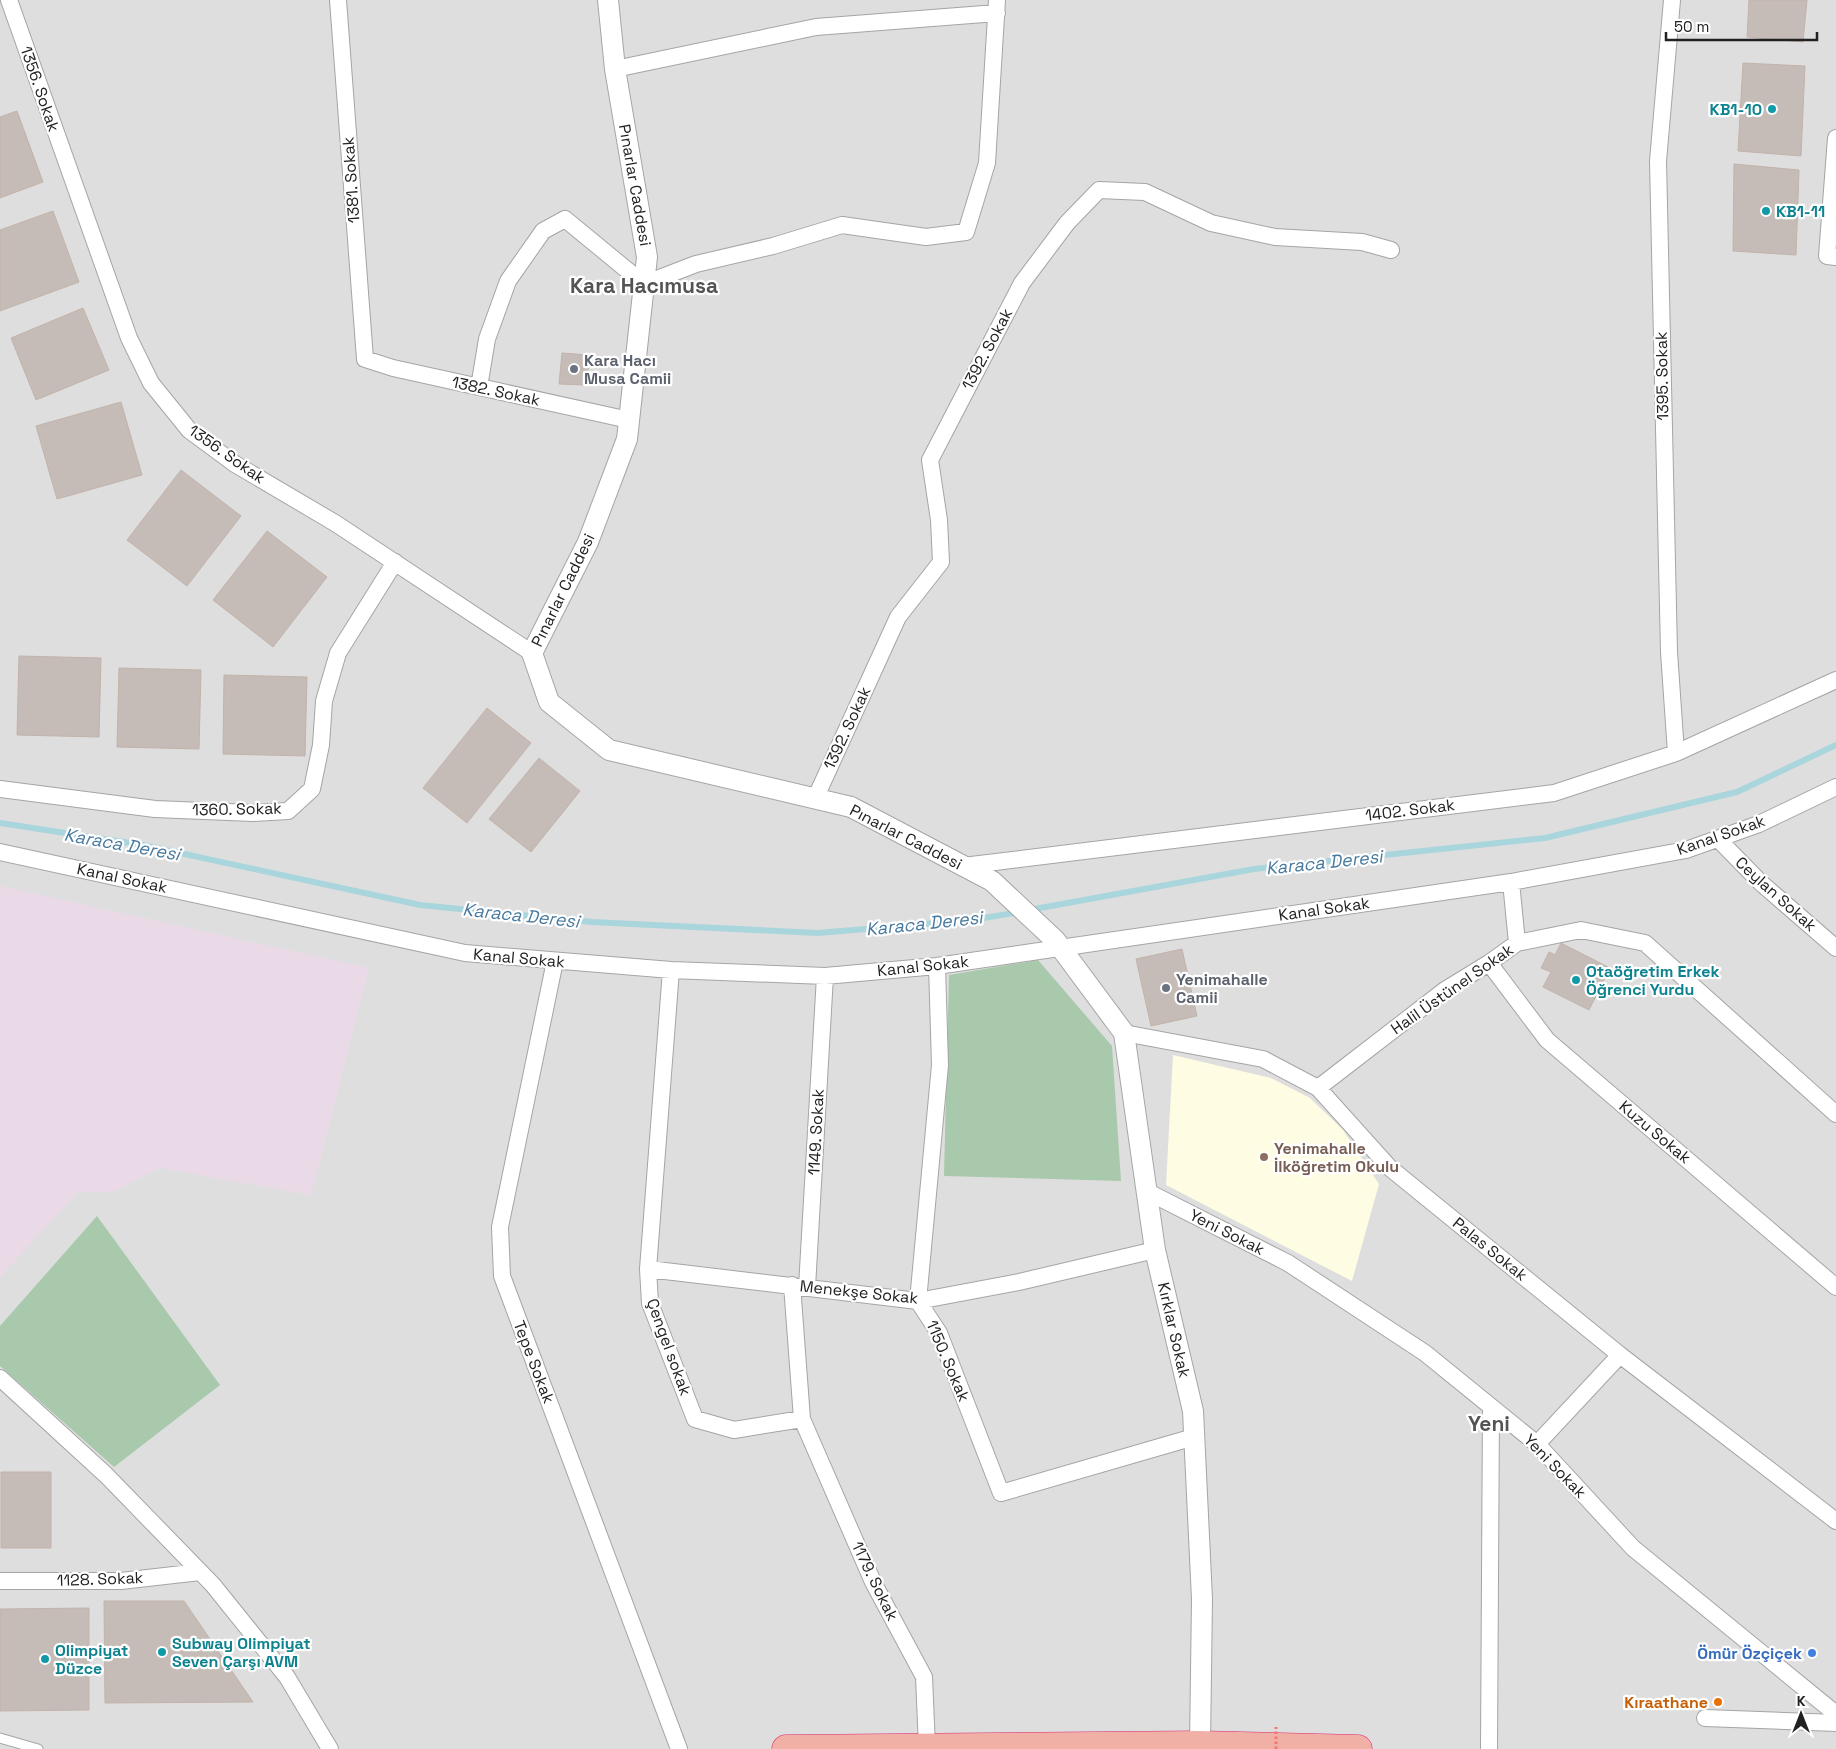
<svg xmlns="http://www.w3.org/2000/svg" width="1836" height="1749" font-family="'Space Grotesk',sans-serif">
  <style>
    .residential { fill: #dfdede }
    .industrial { fill: #eadae8 }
    .education { fill: #fefce3 }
    .cemetery { fill: #a9c9ac }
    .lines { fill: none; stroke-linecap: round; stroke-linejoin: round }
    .stream { stroke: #a9d5dd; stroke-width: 6 }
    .building { fill: #c5bcb7; stroke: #c2b3aa }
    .service-casing { stroke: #a5a5a5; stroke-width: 11 }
    .minor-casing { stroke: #a5a5a5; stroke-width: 18 }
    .tertiary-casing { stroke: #a5a5a5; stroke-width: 22 }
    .trunk-casing { stroke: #d72c74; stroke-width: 29 }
    .service { stroke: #fff; stroke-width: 9 }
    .minor { stroke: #fff; stroke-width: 16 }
    .tertiary { stroke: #fff; stroke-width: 20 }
    .trunk { stroke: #f0b0a6; stroke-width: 28 }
    .path-bridge { stroke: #f67673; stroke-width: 3; stroke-dasharray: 2.5 2.5; stroke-linecap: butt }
    .culture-dot { fill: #0f9aa8; stroke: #fff; stroke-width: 2 }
    .worship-dot { fill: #6b7280; stroke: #fff; stroke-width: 2 }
    .education-dot { fill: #8d6e63; stroke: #fff; stroke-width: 2 }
    .shop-dot { fill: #3f7fe0; stroke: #fff; stroke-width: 2 }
    .food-dot { fill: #e8710a; stroke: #fff; stroke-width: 2 }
    .labels { text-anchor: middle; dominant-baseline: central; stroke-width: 4.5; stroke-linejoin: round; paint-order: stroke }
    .street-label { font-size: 16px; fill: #212121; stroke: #fff }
    .culture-label { font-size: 16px; font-weight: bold; fill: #0d838f; stroke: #fff; text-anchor: start }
    .worship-label { font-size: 16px; font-weight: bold; fill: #5b616d; stroke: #fff; text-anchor: start }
    .education-label { font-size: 16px; font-weight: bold; fill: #785e54; stroke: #fff; text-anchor: start }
    .shop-label { font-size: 16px; font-weight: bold; fill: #366cbe; stroke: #fff; text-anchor: end }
    .food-label { font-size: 16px; font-weight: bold; fill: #c56008; stroke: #fff; text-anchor: end }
    .water-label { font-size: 18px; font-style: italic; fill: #487a9f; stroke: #fff }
    .district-label { font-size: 21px; font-weight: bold; fill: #545454; stroke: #fff }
  </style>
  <rect width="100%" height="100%" fill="#f1ede8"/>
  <!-- residential -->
  <path class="residential" d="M0,0h1836v1749h-1836z"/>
  <!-- industrial -->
  <path class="industrial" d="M0,886l369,82 -58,227 -151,-27 -47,24h-35l-78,85z"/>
  <!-- education -->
  <path class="education" d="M1173,1055l98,23 39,20 33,32 36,54 -27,97 -186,-96z"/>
  <!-- cemetery -->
  <path class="cemetery" d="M1038,960l74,86 9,135 -177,-5 5,-201z
    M97,1216l123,169 -106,82 -114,-101v-40z"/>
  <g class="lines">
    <!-- stream -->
    <path class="stream" d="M0,823l143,22 277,60 172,17 226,11 154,-13 47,-8
      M1029,910l225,-41 291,-31 192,-46 99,-47"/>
  </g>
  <!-- building -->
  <path class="building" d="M1749,0h58l-4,42 -56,-5z
    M1743,63l62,3 -4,90 -63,-5z
    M17,111l26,71 -43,16v-81z
    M1734,164l65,6 -3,85 -63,-4z
    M53,211l26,71 -79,29v-81z
    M83,308l26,62 -73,30 -25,-62z
    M562,353l27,2 -2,30 -28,-1z
    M121,402l21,73 -85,24 -21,-73z
    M181,470l60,46 -54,70 -60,-46z
    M267,531l60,46 -54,70 -60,-47z
    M19,656l82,2 -2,79 -82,-2z
    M119,668l82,2 -2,79 -82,-2z
    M224,675l83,2 -2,79 -82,-2z
    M487,708l44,35 -64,80 -44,-35z
    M539,758l41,33 -49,61 -42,-33z
    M1561,943l49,25 -21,42 -46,-23 8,-15 -10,-4 8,-16 6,3z
    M1182,949l15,67 -46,10 -15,-67z
    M1,1472h50v76h-50z
    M104,1601h80l69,101 -148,1z
    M89,1608v102l-89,1v-102z"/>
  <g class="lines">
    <!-- service casing -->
    <g class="service-casing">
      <path id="service" d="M0,1738l38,11"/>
    </g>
    <!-- minor casing -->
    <g class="minor-casing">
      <path id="minor" d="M9,0l120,338 22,45 38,47 46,34 100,59 197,130
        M338,0l27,359 28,9 236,52
        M1672,0l-14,161 11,491 7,101
        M615,69l201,-42 181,-14
        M1836,138l-9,118 9,1
        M479,387l8,-48 21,-58 35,-50 22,-12 79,65 52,-20 77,-18 69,-21 84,12 40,-5 21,-69 10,-163
        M0,789l155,20 98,4 35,-2 24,-22 9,-44 3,-44 14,-48 57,-91
        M815,799l83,-182 43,-55 -2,-42 -9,-60 92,-177 45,-60 32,-33 46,2 66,31 64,14 87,5 29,8
        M1718,839l43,44 75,65
        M0,852l465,101 206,17 154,6 112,-10 574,-84 175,-32 73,-26 77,-37
        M963,866l591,-73 122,-40 160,-73
        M1511,882l6,61
        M555,961l-55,266 2,49 177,473
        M1489,963l58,77 289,247
        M937,966l3,99 -22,236 21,32 62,160 193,-56
        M671,970l-23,299 2,34 45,116 39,11 68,-11 -10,-134
        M1124,1033l139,26 55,29 72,80 230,187 216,166
        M1318,1088l127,-98 44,-27 28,-20 64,-13 64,13 191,171
        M1146,1191l142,72 137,90 112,91 96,104 203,166
        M648,1269l270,32 101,-19 136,-32
        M807,1287l18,-311
        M0,1378l106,97 107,110 74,92 43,72
        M802,1419l71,163 51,95 3,70
        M1537,1444l83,-89
        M0,1581h121l79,-9
        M1705,1718l131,5
        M1489,1749l2,-342"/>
    </g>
    <!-- tertiary casing -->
    <g class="tertiary-casing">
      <path id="tertiary" d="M608,0l7,69 32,188 -20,182 -39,103 -56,111 17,49 60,48 242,57 141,74 63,59 69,93 31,217 38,161 9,188 -2,146"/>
    </g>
    <!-- trunk casing -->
    <g class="trunk-casing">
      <path id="trunk" d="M786,1749l414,-4 158,4"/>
    </g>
    <!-- service -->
    <use href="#service" class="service"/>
    <!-- minor -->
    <use href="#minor" class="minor"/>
    <!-- tertiary -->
    <use href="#tertiary" class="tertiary"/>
    <!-- trunk -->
    <use href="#trunk" class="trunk"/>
    <!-- path-bridge -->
    <path class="path-bridge" d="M1276,1749v-22"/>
  </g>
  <!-- markers -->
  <g class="culture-dot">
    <circle cx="1772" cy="109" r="5"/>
    <circle cx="1766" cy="211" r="5"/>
    <circle cx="1576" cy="980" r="5"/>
    <circle cx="162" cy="1652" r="5"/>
    <circle cx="45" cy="1659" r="5"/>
  </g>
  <g class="worship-dot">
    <circle cx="574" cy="369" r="5"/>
    <circle cx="1166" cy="988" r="5"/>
  </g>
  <circle class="education-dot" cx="1264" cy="1157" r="5"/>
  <circle class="shop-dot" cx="1812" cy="1653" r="5"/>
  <circle class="food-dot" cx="1718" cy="1702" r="5"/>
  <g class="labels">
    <!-- street labels -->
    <g class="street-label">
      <text transform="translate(40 89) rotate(71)">1356. Sokak</text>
      <text transform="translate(351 180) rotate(-94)">1381. Sokak</text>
      <text transform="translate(635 185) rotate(80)">Pınarlar Caddesi</text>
      <text transform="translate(987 349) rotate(-62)">1392. Sokak</text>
      <text transform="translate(1662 376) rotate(-91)">1395. Sokak</text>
      <text transform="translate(496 391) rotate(12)">1382. Sokak</text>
      <text transform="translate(227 454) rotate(35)">1356. Sokak</text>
      <text transform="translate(563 590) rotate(-64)">Pınarlar Caddesi</text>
      <text transform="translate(847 728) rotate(-65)">1392. Sokak</text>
      <text transform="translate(237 809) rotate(-1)">1360. Sokak</text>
      <text transform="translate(1410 810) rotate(-7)">1402. Sokak</text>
      <text transform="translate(1721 835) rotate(-19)">Kanal Sokak</text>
      <text transform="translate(906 837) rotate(27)">Pınarlar Caddesi</text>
      <text transform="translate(122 878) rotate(12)">Kanal Sokak</text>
      <text transform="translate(1776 894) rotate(42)">Ceylan Sokak</text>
      <text transform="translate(1324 909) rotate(-8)">Kanal Sokak</text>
      <text transform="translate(519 958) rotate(5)">Kanal Sokak</text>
      <text transform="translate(923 966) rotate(-6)">Kanal Sokak</text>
      <text transform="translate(1452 989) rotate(-35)">Halil Üstünel Sokak</text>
      <text transform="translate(816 1132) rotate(-87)">1149. Sokak</text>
      <text transform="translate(1655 1132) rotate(40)">Kuzu Sokak</text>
      <text transform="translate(1227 1232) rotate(27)">Yeni Sokak</text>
      <text transform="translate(1490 1249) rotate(39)">Palas Sokak</text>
      <text transform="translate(859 1292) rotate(6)">Menekşe Sokak</text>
      <text transform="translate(1174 1330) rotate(77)">Kırklar Sokak</text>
      <text transform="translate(669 1347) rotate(70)">Çengel sokak</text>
      <text transform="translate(948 1361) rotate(67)">1150. Sokak</text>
      <text transform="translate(534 1362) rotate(69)">Tepe Sokak</text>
      <text transform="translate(1555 1466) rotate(46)">Yeni Sokak</text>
      <text transform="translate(100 1579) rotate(-2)">1128. Sokak</text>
      <text transform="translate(875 1581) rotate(64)">1179. Sokak</text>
    </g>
    <!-- culture labels -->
    <g class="culture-label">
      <text x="1762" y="109" text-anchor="end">KB1-10</text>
      <text x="1776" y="211">KB1-11</text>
      <text x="1586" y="971">Otaöğretim Erkek<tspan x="1586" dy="18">Öğrenci Yurdu</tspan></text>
      <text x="172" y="1643">Subway Olimpiyat<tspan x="172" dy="18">Seven Çarşı AVM</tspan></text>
      <text x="55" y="1650">Olimpiyat<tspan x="55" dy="18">Düzce</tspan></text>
    </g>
    <!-- worship labels -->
    <g class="worship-label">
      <text x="584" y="360">Kara Hacı<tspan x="584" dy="18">Musa Camii</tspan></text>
      <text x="1176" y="979">Yenimahalle<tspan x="1176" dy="18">Camii</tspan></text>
    </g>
    <!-- education labels -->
    <g class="education-label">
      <text x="1274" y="1148">Yenimahalle<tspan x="1274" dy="18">İlköğretim Okulu</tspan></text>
    </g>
    <!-- shop labels -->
    <g class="shop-label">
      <text x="1802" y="1653">Ömür Özçiçek</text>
    </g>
    <!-- food labels -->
    <g class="food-label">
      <text x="1708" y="1702">Kıraathane</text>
    </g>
    <!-- water labels -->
    <g class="water-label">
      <text transform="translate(122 844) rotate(10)">Karaca Deresi</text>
      <text transform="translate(1324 862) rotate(-6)">Karaca Deresi</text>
      <text transform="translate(521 915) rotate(6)">Karaca Deresi</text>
      <text transform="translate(924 923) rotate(-6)">Karaca Deresi</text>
    </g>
    <!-- district labels -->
    <g class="district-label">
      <text x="644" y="285">Kara Hacımusa</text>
      <text x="1489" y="1423">Yeni</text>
    </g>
  </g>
  <!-- north arrow -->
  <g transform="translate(1801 1714)" stroke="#ffffff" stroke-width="4" paint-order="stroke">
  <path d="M0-4L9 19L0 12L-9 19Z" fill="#212121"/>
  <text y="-8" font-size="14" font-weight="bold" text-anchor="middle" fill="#212121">K</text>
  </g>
  <!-- scale -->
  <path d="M1666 32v8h151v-8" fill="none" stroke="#212121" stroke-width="2.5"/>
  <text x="1674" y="32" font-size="15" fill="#212121" stroke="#ffffff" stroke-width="4" paint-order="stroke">50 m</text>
</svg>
